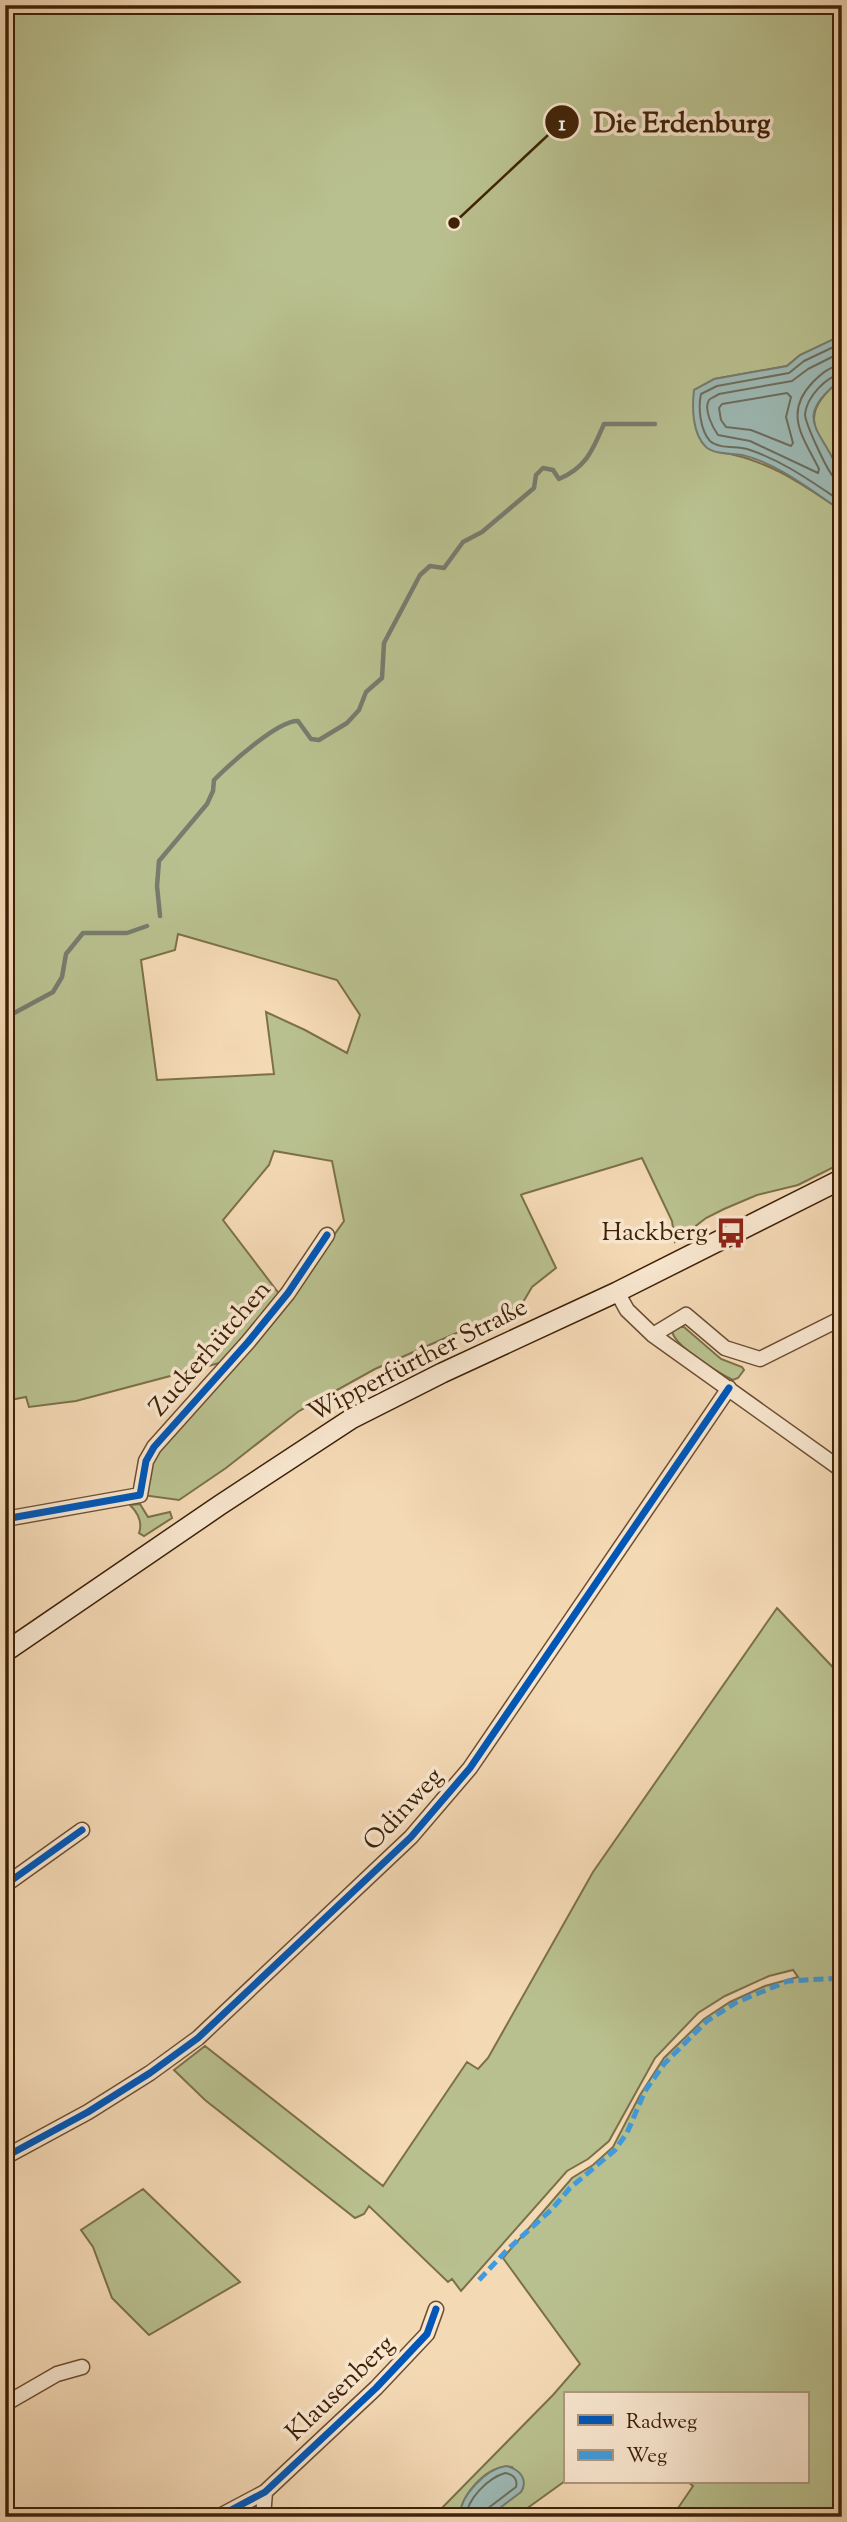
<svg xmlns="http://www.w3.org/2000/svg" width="847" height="2522" font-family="'Sorts Mill Goudy',serif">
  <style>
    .green { fill: #b9c08f; stroke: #7c704a; stroke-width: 2; fill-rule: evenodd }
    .water { fill: #9db9b4; stroke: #777c6e; stroke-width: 2 }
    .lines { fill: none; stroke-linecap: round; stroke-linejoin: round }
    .shore { stroke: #6e6d5d; stroke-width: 2 }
    .stream { stroke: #777c6e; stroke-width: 4.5 }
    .minor-casing { stroke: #6c4f32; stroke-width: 17 }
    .secondary-casing { stroke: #3e2106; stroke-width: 22 }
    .minor { stroke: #f8e6cf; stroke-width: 14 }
    .secondary { stroke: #f8e6cf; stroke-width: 19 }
    .quiet { stroke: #3f9bdd; stroke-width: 5; stroke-dasharray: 10 5; stroke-linecap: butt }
    .cycleway-casing { stroke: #f8e6cf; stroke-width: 11 }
    .cycleway { stroke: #0057b8; stroke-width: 7 }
    .labels { text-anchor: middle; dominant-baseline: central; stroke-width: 7; stroke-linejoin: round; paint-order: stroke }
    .poi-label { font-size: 26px; fill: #3e2106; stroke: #f8e6cf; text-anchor: end }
    .street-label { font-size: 26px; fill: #3e2106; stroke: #f8e6cf }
    .leader { fill: none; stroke: #3e2106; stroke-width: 2.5 }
    .callout-dot { fill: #3e2106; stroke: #f8e6cf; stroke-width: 2.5 }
    .mark-label { font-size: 21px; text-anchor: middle; font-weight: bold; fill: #fff }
    .callout-label { font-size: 28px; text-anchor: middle; font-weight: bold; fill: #3e2106; stroke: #f8e6cf; stroke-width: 7; stroke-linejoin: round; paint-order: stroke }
  </style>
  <rect width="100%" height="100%" fill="#f4d9b5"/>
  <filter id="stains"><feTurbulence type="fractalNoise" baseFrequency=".00286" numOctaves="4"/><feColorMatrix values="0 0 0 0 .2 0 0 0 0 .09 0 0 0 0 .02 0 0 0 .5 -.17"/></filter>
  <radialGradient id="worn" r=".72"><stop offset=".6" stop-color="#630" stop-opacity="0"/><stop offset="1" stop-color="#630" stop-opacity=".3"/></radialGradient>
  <!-- green -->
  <path class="green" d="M5,5h837v331l-42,19 -13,11 -73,13 5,73c48,7 83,32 123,59v652l-44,22 -41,10 -33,14 -18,9 -31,24 -3,-21 -30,-63 -119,36 -2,1 35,73 -24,19 -10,17 -147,65 -76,42 -73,57 -47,32 -37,-5 9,-36 144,-169 49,-69 -12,-60 -58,-10 -5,14 -46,55 57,75 -57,67 -147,39 -47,6 -3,-10 -21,4zM178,934l159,46 23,35 -13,38 -42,-23 -39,-18 8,62 -117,6 -16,-120 34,-10z
    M842,379v100c-22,-45 -50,-62 0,-100z
    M677,1327h7l37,32 21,8 2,3 -6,8 -5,2c-14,-7 -61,-35 -61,-50z
    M140,1504l8,13 22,-5 2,6 -28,18 -5,-3c4,-11 -1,-20 -9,-28z
    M777,1608l65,69v840h-170l21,-31 -5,-4h119v-88h-242v87l-50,36h-27l35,-29 -11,-21c-23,-5 -52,28 -52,50h-27l120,-122 27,-31 -77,-106 69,-80 21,-13 20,-18 27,-52 24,-37 40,-39 26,-17 35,-16 33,-9 -5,-7 -24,6 -44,20 -27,17 -43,45 -46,83 -21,18 -21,12 -106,120 -9,-12 -4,3 -79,-76 -5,8 -9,4 -150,-118 -31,-30 31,-24 178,140 84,-124 11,7 10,-11 105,-186z
    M143,2189l97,93 -91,53 -37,-37 -19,-51 -12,-17z"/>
  <!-- water -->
  <path class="water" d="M840,336h2v43c-55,42 -16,52 -1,98 3,10 1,23 1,34 -30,-20 -65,-48 -100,-56 -10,-2 -27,0 -36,-8 -14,-13 -14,-40 -12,-57l20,-11 73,-13 13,-11z
    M506,2466c13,3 23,13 15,26l-33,25h-28c-1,-21 26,-48 46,-51z"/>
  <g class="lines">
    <!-- shore -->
    <path class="shore" d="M842,343l-38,18 -15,12 -72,13 -16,8c-3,13 -1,36 9,47 9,8 26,5 37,8 35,11 65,33 95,53
      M842,352l-34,17 -16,12 -73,13c-1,1 -10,5 -10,6 -6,9 4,28 9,35l32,6 68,32 1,-4c-16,-32 -36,-56 -6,-87 8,-8 17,-16 29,-17
      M842,374c-16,2 -35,23 -37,40 0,9 24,62 31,65 2,1 4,1 6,1
      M787,393l4,4 -5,20 7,26 -2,3 -40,-16 -25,-3 -5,-7 -2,-12 3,-4z
      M466,2517c1,-18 22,-39 39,-44 8,1 13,6 11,14l-29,22 -2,8"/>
    <!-- stream -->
    <path class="stream" d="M160,916l-3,-30 2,-25 48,-57 6,-13 1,-11c15,-15 64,-60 84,-59l13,18 8,1 28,-17 12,-13 7,-18 16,-14 2,-35 36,-68 10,-9 14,2 19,-26 19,-10 52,-44 2,-13 7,-7 10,2 6,9c28,-12 34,-30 45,-55h51
      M5,1018l48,-26 9,-15 4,-23 17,-21h44l20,-7"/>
    <!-- minor casing -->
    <g class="minor-casing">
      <path id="minor" d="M617,1292l10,18 26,25 189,135
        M653,1335l33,-20 39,33 35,11 82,-41
        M5,1519l135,-24 6,-34 8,-14 94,-105 40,-49 39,-58
        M5,1885l77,-55
        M5,2157l83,-45 62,-39 48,-35 213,-201 59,-69 259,-380
        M5,2404l52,-30 25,-7
        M218,2517l47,-25 111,-104 51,-54 9,-25
        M263,2517l2,-25"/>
    </g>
    <!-- secondary casing -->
    <g class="secondary-casing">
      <path id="secondary" d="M5,1652l215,-147 131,-86 91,-46 175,-81 225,-113"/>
    </g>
    <!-- minor -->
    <use href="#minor" class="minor"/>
    <!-- secondary -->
    <use href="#secondary" class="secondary"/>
    <!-- quiet -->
    <path class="quiet" d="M479,2280l29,-31 44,-40 18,-21 45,-38 12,-17 18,-42 19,-27 43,-43 30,-19 51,-21 54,-3"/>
    <!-- cycleway casing -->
    <g class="cycleway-casing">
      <path id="cycleway" d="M5,1519l135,-24 6,-34 8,-14 94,-105 40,-49 39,-58
        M5,1885l77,-55
        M5,2157l83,-45 62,-39 48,-35 213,-201 59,-69 259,-380
        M218,2517l47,-25 111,-104 51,-54 9,-25"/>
    </g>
    <!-- cycleway -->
    <use href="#cycleway" class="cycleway"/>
  </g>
  <!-- icons -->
  <defs>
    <g id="bus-bare" transform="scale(2.415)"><path d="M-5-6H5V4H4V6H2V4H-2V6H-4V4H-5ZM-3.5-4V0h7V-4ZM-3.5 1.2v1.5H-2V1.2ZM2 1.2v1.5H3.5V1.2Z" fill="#8f2418" stroke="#f8e6cf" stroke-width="2.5" paint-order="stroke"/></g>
  </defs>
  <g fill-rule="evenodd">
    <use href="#bus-bare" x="731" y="1233"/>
  </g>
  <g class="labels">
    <!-- poi labels -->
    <g class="poi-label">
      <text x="708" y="1233">Hackberg</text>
    </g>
    <!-- street labels -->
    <g class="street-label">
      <text transform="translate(211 1349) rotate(-49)">Zuckerhütchen</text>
      <text transform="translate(418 1361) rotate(-27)">Wipperfürther Straße</text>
      <text transform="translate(404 1810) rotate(-47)">Odinweg</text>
      <text transform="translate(341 2389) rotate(-44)">Klausenberg</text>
    </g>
  </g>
  <!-- callouts -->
  <path class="leader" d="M454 223L562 122"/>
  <g class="callout-dot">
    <circle cx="454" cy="223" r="7"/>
    <circle cx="562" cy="122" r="18"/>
  </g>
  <g class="mark-label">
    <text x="562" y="130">1</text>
  </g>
  <g class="callout-label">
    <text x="682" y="132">Die Erdenburg</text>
  </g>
  <!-- margin -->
  <rect width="847" height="2522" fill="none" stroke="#f4d9b5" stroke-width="28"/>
  <rect x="7" y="7" width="833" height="2508" fill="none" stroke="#3e2106" stroke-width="3.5"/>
  <rect x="14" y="14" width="819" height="2494" fill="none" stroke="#3e2106" stroke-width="2"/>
  <!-- legend -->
  <rect x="564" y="2392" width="245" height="91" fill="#f8e6cf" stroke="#ae977f" stroke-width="2"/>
  <rect x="578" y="2415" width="35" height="10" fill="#0057b8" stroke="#ae977f" stroke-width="2"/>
  <text x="626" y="2428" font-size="21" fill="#3e2106">Radweg</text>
  <rect x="578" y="2450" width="35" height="10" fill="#3f9bdd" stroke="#ae977f" stroke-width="2"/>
  <text x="626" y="2462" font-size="21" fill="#3e2106">Weg</text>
  <rect width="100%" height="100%" filter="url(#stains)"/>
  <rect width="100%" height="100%" fill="url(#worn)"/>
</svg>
